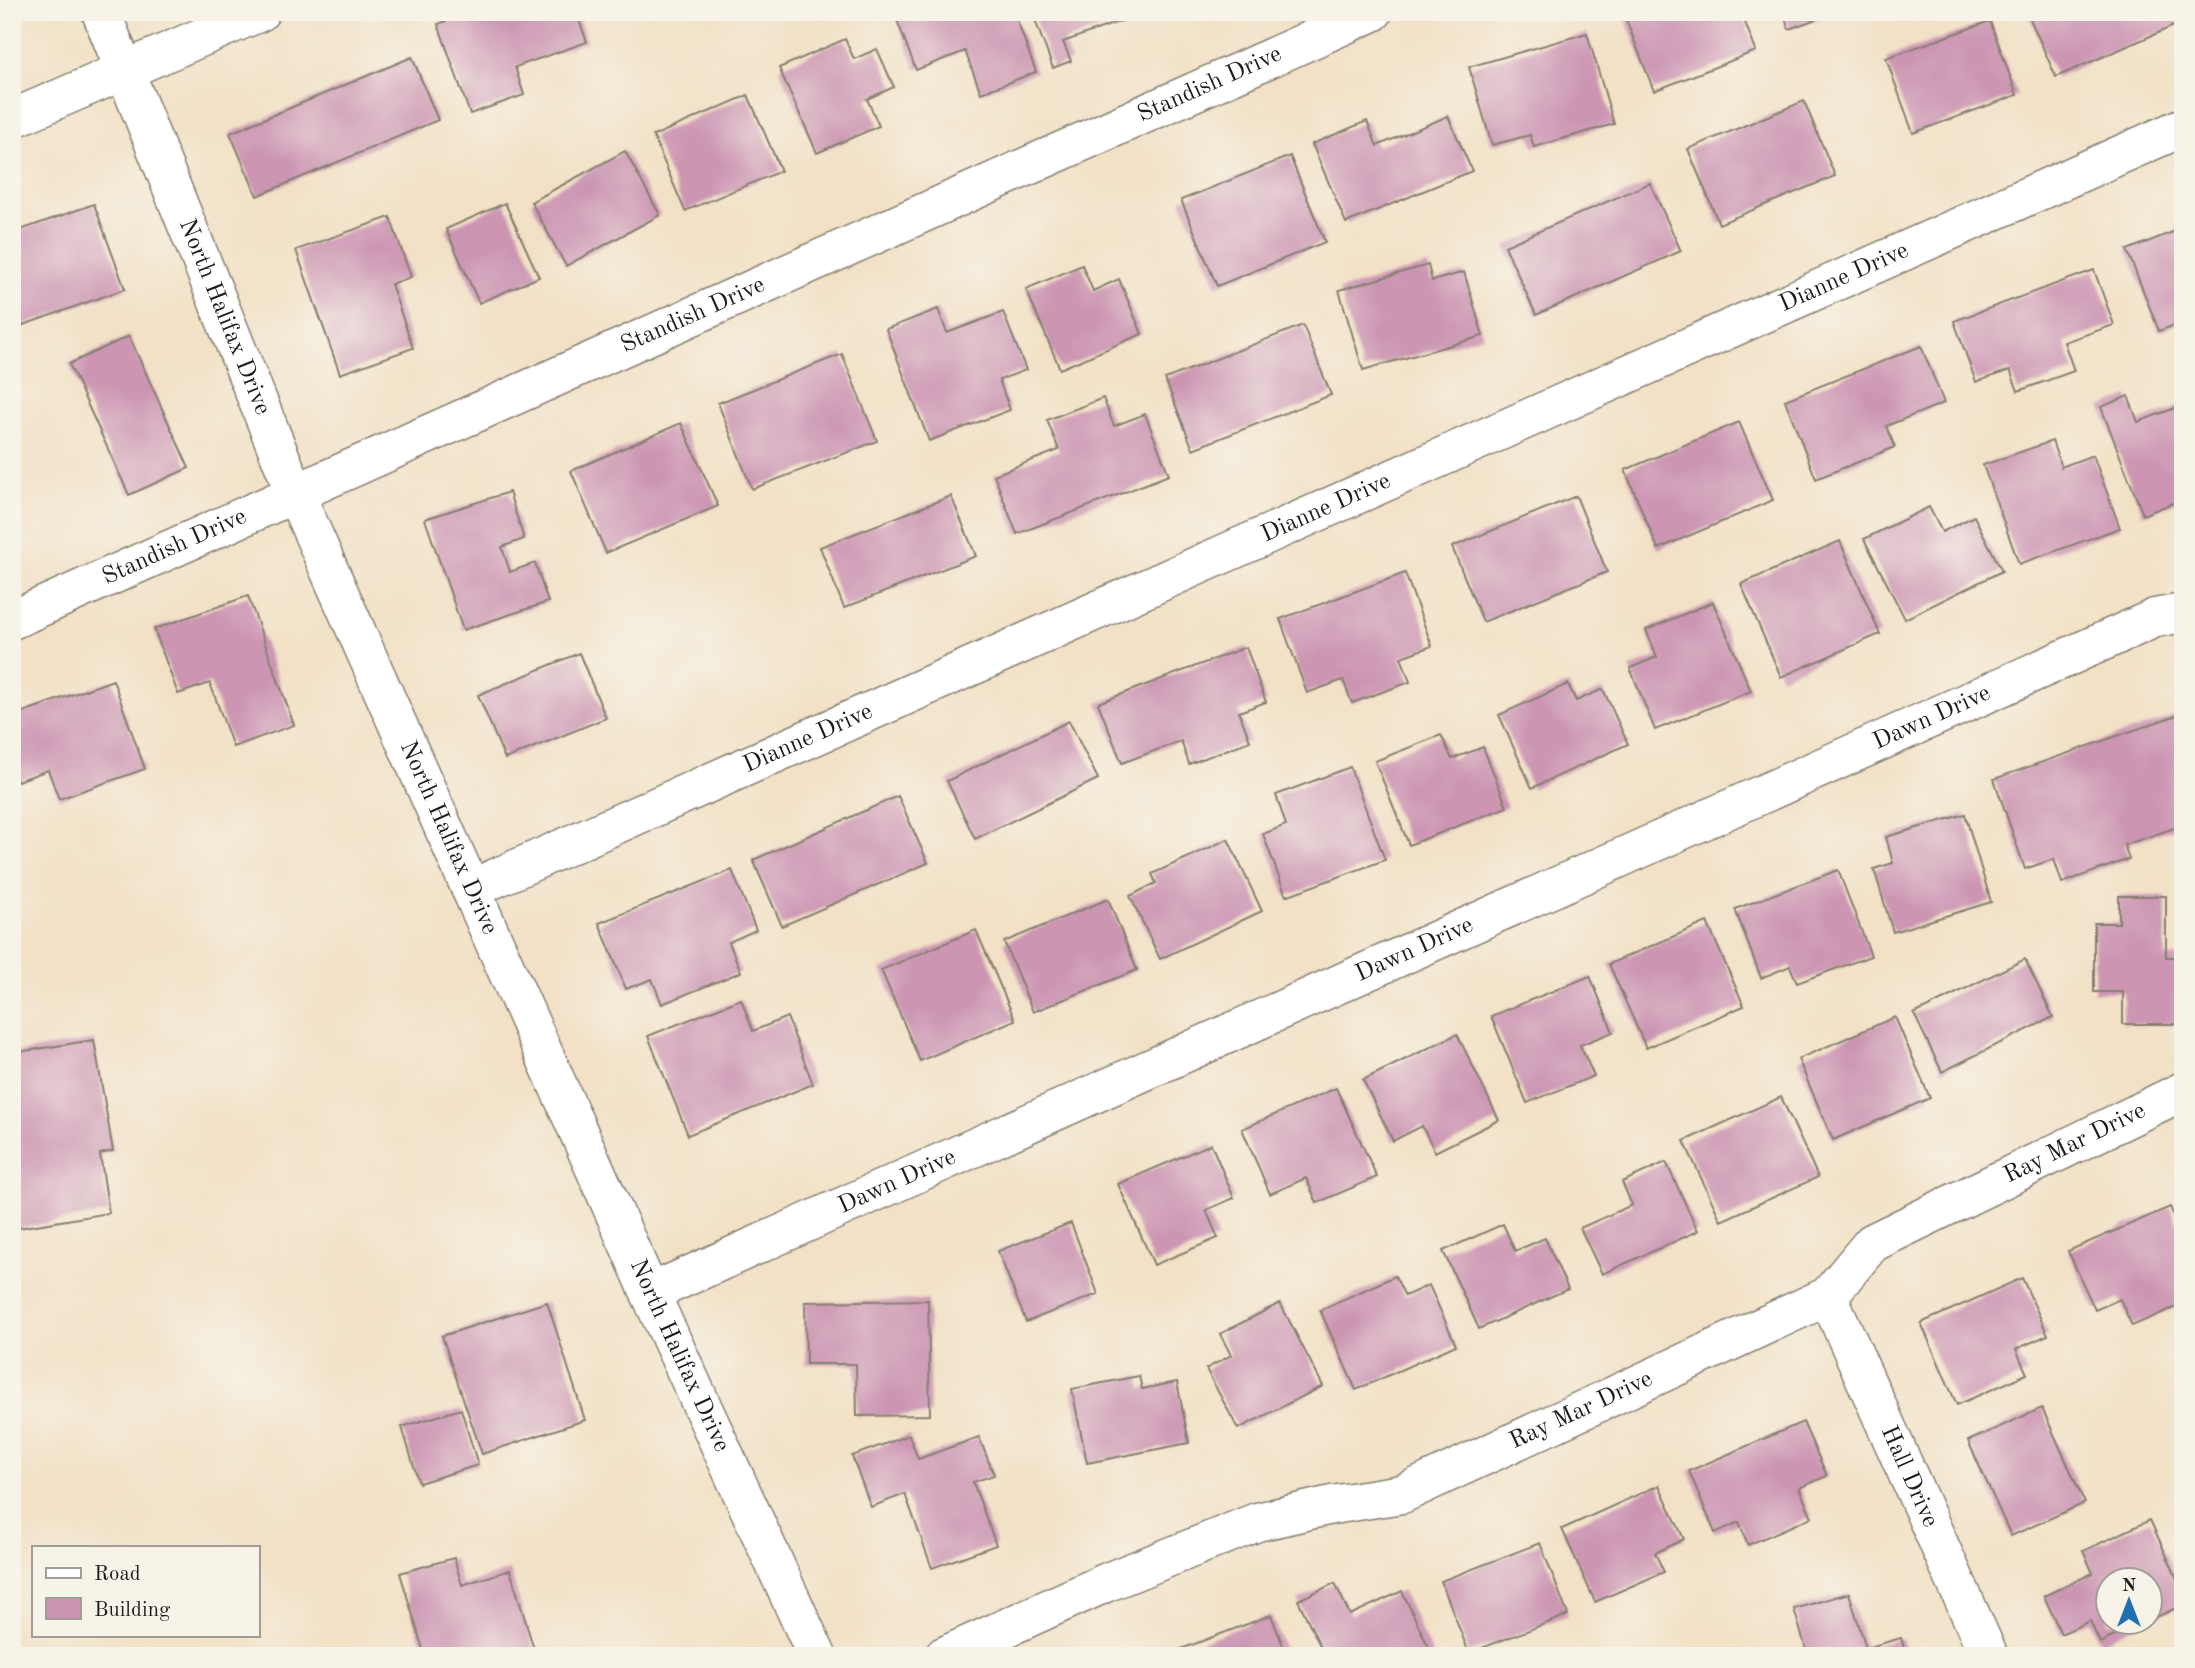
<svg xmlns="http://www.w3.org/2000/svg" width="2195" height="1668" font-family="'Old Standard TT',serif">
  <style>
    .building { fill: #cc96b3 }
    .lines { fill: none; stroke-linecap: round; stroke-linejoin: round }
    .minor-casing { stroke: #877e71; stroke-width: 41 }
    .minor { stroke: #fff; stroke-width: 38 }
    .labels { text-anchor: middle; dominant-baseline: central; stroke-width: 7; stroke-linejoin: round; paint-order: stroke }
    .street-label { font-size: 24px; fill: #1c1c1c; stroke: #f7f3e8 }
  </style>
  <rect width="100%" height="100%" fill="#f7f3e8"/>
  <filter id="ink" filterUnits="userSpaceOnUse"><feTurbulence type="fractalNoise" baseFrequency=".0143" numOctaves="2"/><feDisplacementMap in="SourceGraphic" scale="14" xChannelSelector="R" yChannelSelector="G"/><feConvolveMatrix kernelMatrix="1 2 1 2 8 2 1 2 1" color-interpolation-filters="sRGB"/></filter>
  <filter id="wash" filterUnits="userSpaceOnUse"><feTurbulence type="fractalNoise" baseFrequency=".00686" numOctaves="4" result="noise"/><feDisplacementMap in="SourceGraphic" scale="28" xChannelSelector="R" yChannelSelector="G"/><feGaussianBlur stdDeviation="1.57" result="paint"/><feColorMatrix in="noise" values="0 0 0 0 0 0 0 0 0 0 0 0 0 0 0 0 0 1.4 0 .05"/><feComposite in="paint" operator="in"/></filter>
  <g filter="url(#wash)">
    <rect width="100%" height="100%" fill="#f2e1c6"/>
    <g id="blocks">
      <!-- building -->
      <path class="building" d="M472,12h104l11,30 -72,25 9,28 -54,19 -32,-90z
        M894,12h120l22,60 -55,21 -16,-42 -49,19z
        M1032,12h111v1l-80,29 8,19 -18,7z
        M1623,12h118l15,39 -102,40z
        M1783,12h50v1l-44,16z
        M2027,12h156v10l-127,55z
        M1990,21l27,74 -104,38 -27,-75z
        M1587,33l27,91 -80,23 -4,-12 -38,10 -23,-78z
        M845,39l9,20 23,-10 17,38 -27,12 12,27 -62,27 -38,-85z
        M412,57l26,63 -181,76 -27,-63z
        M748,95l33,76 -96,40 -32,-75z
        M1804,101l31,75 -116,48 -31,-75z
        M1448,116l24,55 -126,52 -34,-79 55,-23 10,25z
        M625,151l35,64 -94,51 -35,-64z
        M1290,156l35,86 -108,44 -36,-86z
        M1650,183l31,68 -145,64 -31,-69z
        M505,203l34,74 -60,26 -33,-74z
        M94,204l31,85 -113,40v-96z
        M390,217l21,60 -20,7 22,64 -73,26 -44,-124z
        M2183,228v94l-24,9 -32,-81z
        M1082,265l11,26 26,-12 23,55 -82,35 -34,-80z
        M1428,265l4,16 32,-9 19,64 -120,34 -24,-80z
        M2094,270l20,55 -50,17 10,29 -56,20 -8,-21 -34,12 -22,-61z
        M938,309l9,24 56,-21 23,58 -27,10 11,30 -81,31 -43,-112z
        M1303,325l28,70 -138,54 -28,-70z
        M129,336l60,132 -60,27 -60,-131z
        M1921,346l23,57 -58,23 9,21 -79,32 -31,-79z
        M842,354l35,87 -125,48 -34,-86z
        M2128,396l10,26 45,-17v94l-40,16 -42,-108z
        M1103,398l11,28 31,-12 24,61 -152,59 -23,-59 65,-25 -12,-30z
        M1739,422l34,78 -115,49 -33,-79z
        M681,423l37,83 -112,47 -35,-82z
        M2052,441l9,26 32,-12 27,73 -101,36 -36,-99z
        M509,492l15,47 -22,8 8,25 25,-9 13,39 -85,28 -38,-111z
        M951,496l25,60 -132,52 -24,-61z
        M1576,496l31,76 -124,50 -31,-75z
        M1929,507l13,25 32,-16 28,55 -97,48 -41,-80z
        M1840,541l40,93 -99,43 -40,-93z
        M1405,573l27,73 -31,11 9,25 -58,21 -9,-23 -36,13 -27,-74z
        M248,596l46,129 -61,22 -23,-64 -32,11 -24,-65z
        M1713,602l38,89 -96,39 -25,-62 27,-11 -11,-27z
        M1246,647l20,55 -27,10 11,29 -61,23 -8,-23 -59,22 -24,-60z
        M579,653l27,65 -101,41 -27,-64z
        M113,680l32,89 -86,30 -11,-29 -36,13v-67z
        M1568,684l8,17 27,-12 25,55 -96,44 -33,-73z
        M2183,713v112l-59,20 5,14 -67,24 -8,-24 -29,10 -31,-90z
        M1069,721l29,58 -123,60 -28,-58z
        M1441,735l11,24 31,-12 24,60 -98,38 -34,-84z
        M1350,767l35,93 -99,36 -23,-62 23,-9 -10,-30z
        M898,796l30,67 -146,63 -29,-66z
        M1965,814l26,88 -98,30 -19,-63 19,-6 -7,-26z
        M1228,839l34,72 -102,48 -30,-63 26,-13 -4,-9z
        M732,870l24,60 -27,12 12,30 -79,32 -10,-25 -26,10 -27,-66z
        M1838,870l33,86 -74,27 -7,-17 -29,12 -26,-69z
        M2119,896h47v61h17v67h-60v-32h-29v-69h25z
        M1108,899l29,71 -104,42 -29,-70z
        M1707,922l37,84 -98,42 -37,-84z
        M976,930l39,90 -95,41 -39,-91z
        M2025,959l28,58 -111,55 -28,-58z
        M1590,976l23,56 -33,13 14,31 -67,27 -36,-87z
        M741,999l12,32 34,-14 26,67 -125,51 -40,-99z
        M1895,1017l35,81 -97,42 -35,-81z
        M1457,1034l42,86 -64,32 -13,-26 -29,15 -30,-61z
        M94,1040l19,111 -13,3 9,59 -97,16v-176z
        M1336,1088l41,89 -60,26 -11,-25 -36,16 -28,-65z
        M1781,1097l37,80 -97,44 -37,-80z
        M1211,1144l23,54 -28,12 12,28 -64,27 -36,-81z
        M1666,1162l32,69 -96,43 -22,-46 52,-23 -10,-23z
        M2170,1207l13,28v69l-51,22 -12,-27 -25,11 -27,-59z
        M1071,1223l27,71 -72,28 -28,-71z
        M1503,1224l12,27 30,-13 23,51 -89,40 -36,-78z
        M1395,1276l10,20 24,-11 27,60 -100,45 -36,-80z
        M2022,1278l26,57 -32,14 11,25 -70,31 -36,-82z
        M928,1300l2,115 -73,1 -1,-52h-50l-1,-62z
        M547,1302l38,118 -103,34 -40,-118z
        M1280,1303l43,83 -85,43 -32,-60 25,-14 -11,-21z
        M1139,1376l3,13 35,-7 12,61 -102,20 -15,-74z
        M2042,1408l43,95 -74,33 -43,-95z
        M461,1409l17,56 -59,18 -17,-56z
        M1803,1422l24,54 -28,12 13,29 -64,28 -9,-23 -24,11 -26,-62z
        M909,1435l9,24 61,-22 15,38 -21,7 23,63 -64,23 -27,-74 -34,13 -19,-51z
        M1659,1485l25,54 -29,14 9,19 -69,30 -33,-73z
        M2150,1520l33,71v14l-33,15v-40h-42v42h36l-44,21 -10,-22 -29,13 -17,-38 49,-23 -10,-22z
        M1540,1543l28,72 -99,38 -28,-72z
        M454,1558l8,27 48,-15 26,86h-111l-25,-83z
        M1335,1583l15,32 52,-24 31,65h-108l-27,-56z
        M1849,1593l17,55 35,-10 6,18h-99l-14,-47z
        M1271,1615l16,41h-103l-3,-7z"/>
    </g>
  </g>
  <g filter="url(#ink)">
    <use href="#blocks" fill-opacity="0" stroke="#877e71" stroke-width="2"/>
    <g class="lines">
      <!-- minor casing -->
      <g class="minor-casing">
        <g id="minor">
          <path id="s1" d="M101,12l194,481 355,800 167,363"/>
          <path d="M12,119l248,-107"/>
          <path id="s2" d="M12,620l1361,-608"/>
          <path id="s3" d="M471,889l1712,-762"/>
          <path id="s4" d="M650,1293l1505,-675 28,-5"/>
          <path id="s5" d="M1828,1296l161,360"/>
          <path id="s6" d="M944,1656l161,-73 152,-61 75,-17 70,-11 426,-198 44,-53 311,-152"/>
        </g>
      </g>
      <!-- minor -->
      <use href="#minor" class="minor"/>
    </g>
  </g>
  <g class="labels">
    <!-- street labels -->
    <g class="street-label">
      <text stroke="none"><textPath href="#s2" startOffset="1312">Standish Drive</textPath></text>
      <text stroke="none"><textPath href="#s3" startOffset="1503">Dianne Drive</textPath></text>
      <text stroke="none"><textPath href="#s2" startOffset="746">Standish Drive</textPath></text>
      <text stroke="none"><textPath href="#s1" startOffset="329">North Halifax Drive</textPath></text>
      <text stroke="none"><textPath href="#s3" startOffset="936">Dianne Drive</textPath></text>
      <text stroke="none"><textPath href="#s2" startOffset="178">Standish Drive</textPath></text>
      <text stroke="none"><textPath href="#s4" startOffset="1405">Dawn Drive</textPath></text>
      <text stroke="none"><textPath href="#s3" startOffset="369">Dianne Drive</textPath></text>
      <text stroke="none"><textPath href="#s1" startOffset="896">North Halifax Drive</textPath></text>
      <text stroke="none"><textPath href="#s4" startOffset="838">Dawn Drive</textPath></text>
      <text stroke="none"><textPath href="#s6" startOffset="1253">Ray Mar Drive</textPath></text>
      <text stroke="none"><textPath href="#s4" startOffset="271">Dawn Drive</textPath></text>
      <text stroke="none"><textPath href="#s1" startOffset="1463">North Halifax Drive</textPath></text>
      <text stroke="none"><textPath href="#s6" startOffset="686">Ray Mar Drive</textPath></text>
      <text stroke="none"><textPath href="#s5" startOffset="198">Hall Drive</textPath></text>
    </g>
  </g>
  <!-- margin -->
  <rect width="2195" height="1668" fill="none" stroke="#f7f3e8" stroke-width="42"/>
  <!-- legend -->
  <rect x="32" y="1546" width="228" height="91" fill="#f7f3e8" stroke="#9f9d96" stroke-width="2"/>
  <rect x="46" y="1568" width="35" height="10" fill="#ffffff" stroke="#9f9d96" stroke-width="2"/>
  <text x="94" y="1580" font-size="21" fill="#1c1c1c">Road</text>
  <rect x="46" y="1598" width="35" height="21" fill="#cc96b3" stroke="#9f9d96" stroke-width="2"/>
  <text x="94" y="1616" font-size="21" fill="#1c1c1c">Building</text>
  <!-- north arrow -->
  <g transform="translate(2129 1601)"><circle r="33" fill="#f7f3e8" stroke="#9f9d96" stroke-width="2"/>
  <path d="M0-5L12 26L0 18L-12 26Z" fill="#1f6fb2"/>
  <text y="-10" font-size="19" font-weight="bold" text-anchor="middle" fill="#1c1c1c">N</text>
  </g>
</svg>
